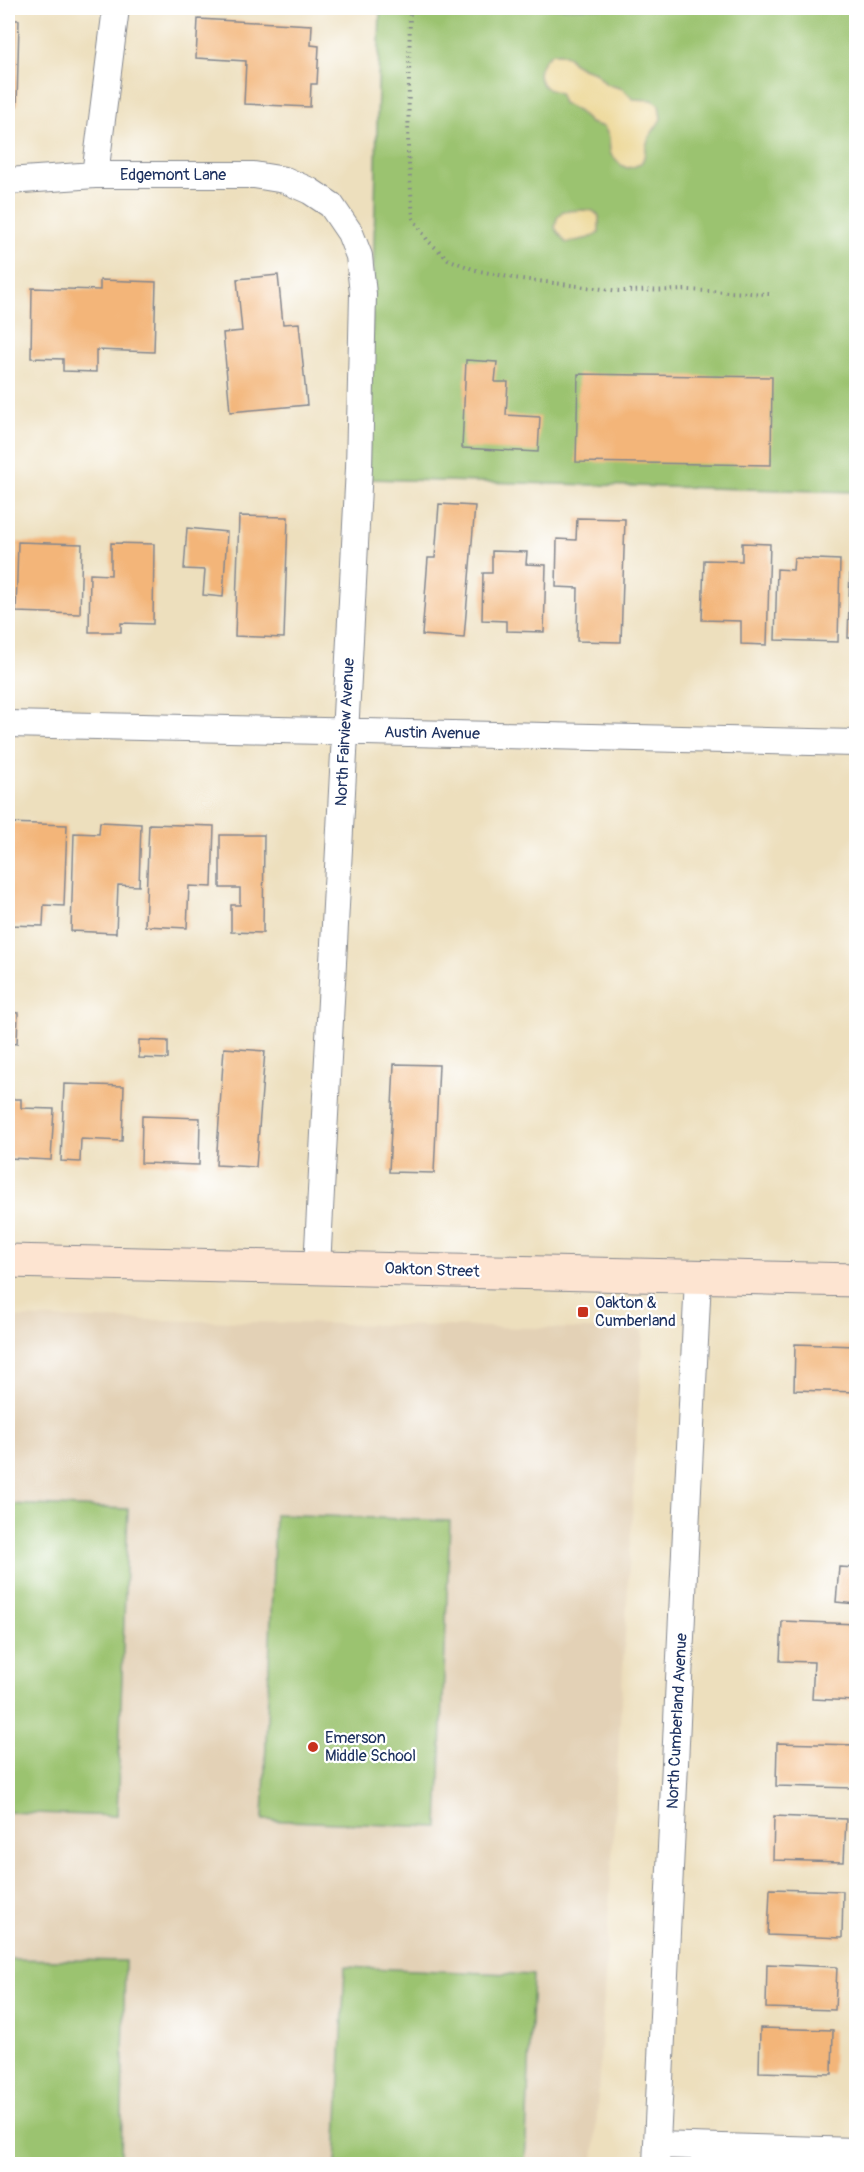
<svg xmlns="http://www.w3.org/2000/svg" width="864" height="2172" font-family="Pangolin,sans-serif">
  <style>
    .built { fill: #e3d1b6 }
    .green { fill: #9bc36f; stroke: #5b7966; stroke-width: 1.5 }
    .sand { fill: #eeda9e; stroke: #84847e; stroke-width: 1.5 }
    .building { fill: #f3b579 }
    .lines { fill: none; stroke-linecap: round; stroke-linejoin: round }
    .street-casing { stroke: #84878e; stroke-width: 28 }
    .secondary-casing { stroke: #84878e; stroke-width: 35 }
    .path { stroke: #84878e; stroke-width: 4; stroke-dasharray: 1.5 4.5; stroke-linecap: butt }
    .street { stroke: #fff; stroke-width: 26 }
    .secondary { stroke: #fde4d1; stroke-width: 33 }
    .poi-dot { fill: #c8321e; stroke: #fff; stroke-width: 2 }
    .labels { text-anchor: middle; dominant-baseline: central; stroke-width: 4.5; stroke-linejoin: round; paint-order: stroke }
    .street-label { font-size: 16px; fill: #1b2f5e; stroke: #fff }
    .poi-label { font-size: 16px; fill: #1b2f5e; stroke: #fff; text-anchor: start }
  </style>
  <rect width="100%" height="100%" fill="#fff"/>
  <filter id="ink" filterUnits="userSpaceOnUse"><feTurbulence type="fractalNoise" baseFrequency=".0167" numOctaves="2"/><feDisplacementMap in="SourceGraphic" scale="12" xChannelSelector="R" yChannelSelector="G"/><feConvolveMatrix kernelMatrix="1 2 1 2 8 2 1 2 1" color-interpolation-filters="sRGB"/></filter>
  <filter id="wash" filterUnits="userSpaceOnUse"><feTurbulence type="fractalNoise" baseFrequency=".008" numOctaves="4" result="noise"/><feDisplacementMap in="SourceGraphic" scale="24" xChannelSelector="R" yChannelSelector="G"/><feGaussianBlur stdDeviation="1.35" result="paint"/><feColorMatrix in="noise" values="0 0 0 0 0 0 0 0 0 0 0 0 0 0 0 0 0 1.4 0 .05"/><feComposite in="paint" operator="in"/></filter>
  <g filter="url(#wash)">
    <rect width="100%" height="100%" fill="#eddfbd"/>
    <!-- built -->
    <path class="built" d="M8,1317l635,13 -49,834h-586z"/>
    <!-- green -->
    <path class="green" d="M380,8h476v484l-488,-13z
      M8,1504l120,5 -11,307 -109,-4z
      M275,1514l175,7 -12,306 -175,-7z
      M8,1959l117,2 -4,203h-113z
      M345,1967l188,8 -8,189h-189z"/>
    <!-- sand -->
    <path class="sand" d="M552,53h8l9,4 3,5 10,6 13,4 11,12 17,5 10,10 19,1 7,5 2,14c-4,7 -10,14 -13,21 -6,16 1,25 -21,28l-6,-3 -11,-12 -1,-16 -5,-10 -14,-4 -11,-11 -16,-9 -4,-10c-5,-2 -10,-3 -14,-6 -12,-11 -4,-26 7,-34z
      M587,210l6,1 6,5v17l-10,5 -23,5 -11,-15 2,-10 6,-7z"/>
    <g id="blocks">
      <!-- building -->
      <path class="building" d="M198,19l114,6 -1,20 8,1 -2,38h-6l-1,23 -66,-3 2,-43 -50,-3z
        M8,20h11l-2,86 -9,-1z
        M278,275l5,49 16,-1 8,82 -77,7 -7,-79 19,-2 -5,-52z
        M100,280l56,2 -2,70 -58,-2v22l-33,-1v-12l-32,-1 1,-70 68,2z
        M466,360l31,2 -2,20h13l-2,33 34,2 -2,35 -76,-4z
        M578,374l194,3 -1,88 -195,-3z
        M439,504l36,2 -11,132 -42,-3 6,-77h7z
        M239,516l49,1 -4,121 -49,-2z
        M577,518l48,1 -4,123 -44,-1 1,-53 -22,-1 1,-48 19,1z
        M187,528l40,4 -4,65 -20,-2 2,-25 -21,-1z
        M18,542l64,2 -2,70 -64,-2z
        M111,543l43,1 -1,80 -32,-1v9h-32l1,-58 21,1z
        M742,543l28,1 -3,101 -26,-1v-23l-39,-1 2,-60 38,1z
        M492,551l35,1 -1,12 20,1 -2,67 -38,-1v-10l-24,-1 1,-47h9z
        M794,558l46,2 -2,82 -63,-2 2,-71 16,1z
        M850,569h6v69h-8z
        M100,822l41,2 -2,62 -21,-1 -2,48 -45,-2 3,-98 25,1z
        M8,823l59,2 -3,81 -20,-1 -1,21 -35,-1z
        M149,824l65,2 -2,61 -23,-1 -2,42 -42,-2z
        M220,835h44l-1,98 -32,-1v-27h9v-17h-20z
        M8,1012l10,1 -1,31 -9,-1z
        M139,1040l29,1v18l-29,-1z
        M224,1048l41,3 -9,116 -40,-2z
        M394,1064l45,1 -5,108 -45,-1z
        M64,1084l60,2 -2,55 -41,-2 -1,23 -19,-1z
        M8,1099h13v9l33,1 -3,51 -43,-2z
        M142,1116l58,2 -1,47 -58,-2z
        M795,1344l61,2v46l-62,-2z
        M839,1567l17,1v36l-20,-2z
        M782,1621l74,3v77l-44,-2 2,-37 -34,-1z
        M777,1743l79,2 -2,43 -78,-2z
        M774,1816l72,3 -2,43 -71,-2z
        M770,1889l73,2 -1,47 -74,-3z
        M767,1964l70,3 -2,43 -69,-2z
        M760,2028l73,2 -1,44 -73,-2z"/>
    </g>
  </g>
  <g filter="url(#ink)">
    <use href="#blocks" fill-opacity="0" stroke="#84878e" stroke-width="1.5"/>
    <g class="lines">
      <!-- street casing -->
      <g class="street-casing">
        <path id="street" d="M95,175l21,-167
          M8,181l87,-6h159l31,5 25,11 21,14 19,28 9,23 4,38 -4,174 -42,799
          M8,724l848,19
          M657,2145l199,6
          M656,2164l42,-886"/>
      </g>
      <!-- secondary casing -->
      <g class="secondary-casing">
        <path id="secondary" d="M8,1261l848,19"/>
      </g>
      <!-- path -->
      <path class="path" d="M410,8l-2,144 5,66 15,23 20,18 27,11 38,8 106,13 69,-1 81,4"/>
      <!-- street -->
      <use href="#street" class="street"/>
      <!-- secondary -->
      <use href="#secondary" class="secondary"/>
    </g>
  </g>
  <!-- markers -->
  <g class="poi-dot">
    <rect x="577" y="1306" width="12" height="12" rx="3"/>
    <circle cx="313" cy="1747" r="6"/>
  </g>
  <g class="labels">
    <!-- street labels -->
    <g class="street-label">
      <text x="173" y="175">Edgemont Lane</text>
      <text transform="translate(345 732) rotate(-87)">North Fairview Avenue</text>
      <text transform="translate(432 733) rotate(1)">Austin Avenue</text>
      <text transform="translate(432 1270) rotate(2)">Oakton Street</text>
      <text transform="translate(677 1721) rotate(-87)">North Cumberland Avenue</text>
    </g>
    <!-- poi labels -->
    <g class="poi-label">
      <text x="595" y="1303">Oakton &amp;<tspan x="595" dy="18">Cumberland</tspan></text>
      <text x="325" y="1738">Emerson<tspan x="325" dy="18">Middle School</tspan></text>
    </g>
  </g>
  <!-- margin -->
  <rect width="864" height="2172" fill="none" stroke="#fff" stroke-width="30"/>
</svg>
